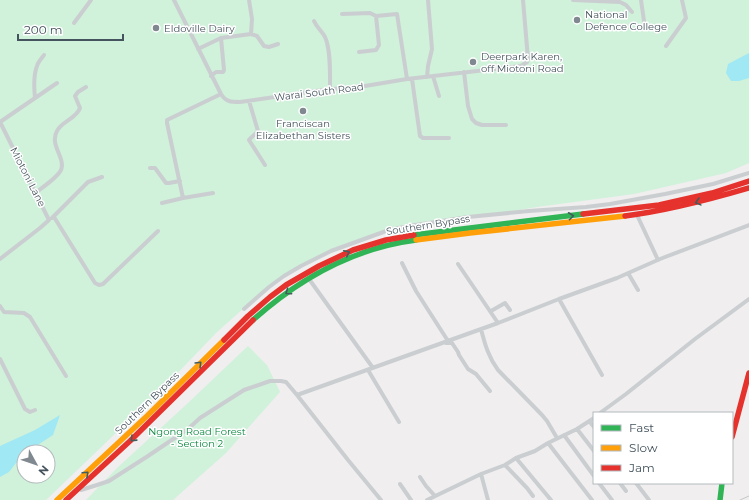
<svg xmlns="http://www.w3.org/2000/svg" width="749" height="500" font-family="Montserrat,sans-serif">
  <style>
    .green { fill: #d0f1da; fill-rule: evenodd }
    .water { fill: #a0e8f4 }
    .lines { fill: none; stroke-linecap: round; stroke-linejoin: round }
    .street { stroke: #caced0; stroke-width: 4 }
    .fast { stroke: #30b455; stroke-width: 5.5 }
    .slow { stroke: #ff9f0a; stroke-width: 5.5 }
    .jam { stroke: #e5322d; stroke-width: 5.5 }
    .rail { stroke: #c5c7c9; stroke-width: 1 }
    .oneway { stroke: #425d5c }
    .poi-dot { fill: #808990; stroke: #fff; stroke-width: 1.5 }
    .labels { text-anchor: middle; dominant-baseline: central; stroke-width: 3; stroke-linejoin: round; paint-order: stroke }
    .poi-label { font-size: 10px; fill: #44535d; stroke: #fff; text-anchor: start }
    .street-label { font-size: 10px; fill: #44535d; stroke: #fff }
    .park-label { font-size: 10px; fill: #0c8840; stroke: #fff }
  </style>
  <rect width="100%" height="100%" fill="#f0eeef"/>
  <!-- green -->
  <path class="green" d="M0,0h749v163l-23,10 -92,21 -97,13 -163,27 -43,15 -41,23 -46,36 -28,25 -48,50 -122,117h-46zM24,452h24v24h-24z
    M248,346l19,19 13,27 -54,61 -53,47h-87l31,-32 71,-65z"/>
  <!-- water -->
  <path class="water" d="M749,53v25l-10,3h-8l-5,-8 2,-9z
    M60,415l-7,20 -23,15 -2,2h-4v5l-3,4 -5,2 -7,9 -9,5v-31l35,-16z"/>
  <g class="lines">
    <!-- street -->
    <path class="street" d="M174,0l47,94c5,8 10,8 19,8l90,-13 23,-1 54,-9 114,-13 6,-4 1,-3 -5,-59
      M249,0l3,19 -1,15
      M573,0l47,2 6,3 6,7
      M641,0l4,28
      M342,14l28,-1 6,3 21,-2 10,65
      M314,21c3,7 8,10 11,16 6,13 5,37 5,52
      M74,23l17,-23
      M666,46l20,-28 -4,-18
      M198,49l23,-11 30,-4 6,2 7,10 5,1 9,-3
      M359,52l17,-2 3,-5 -3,-29
      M464,72l4,34 4,13 4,4 6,2h24
      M211,76l5,-4h7l1,-2 -3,-32
      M433,76l6,20
      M427,77l1,-11 4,-17 -4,-49
      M412,79l8,57 3,2h26
      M35,98c-1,-10 -2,-22 2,-32 1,-4 5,-8 7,-11
      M249,101l9,30c-3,4 -6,5 -9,9l16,25
      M0,122l49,98 -9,8 -40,31
      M0,122l57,-39
      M150,168h5l11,15h3l11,-2
      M35,193c8,-6 22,-15 26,-23 5,-12 -12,-25 -4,-39 5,-10 19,-12 23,-23l-5,-12 3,-4 8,-5
      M183,198l-16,-75v-3l54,-26
      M162,203l21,-5 30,-5
      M637,215l21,45
      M54,217l41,66 4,2 4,-1 55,-53
      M52,218l36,-36 14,-5
      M402,263l14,28 32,50
      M458,264l40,59
      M628,273l10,17
      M309,279l64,89
      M559,299l43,76
      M0,306l4,6 20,1 6,4 36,59
      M244,309l25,-22 15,-11 17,-10 30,-15 58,-21 20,-4 59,-9 61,-6 57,-4 24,-3 55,-10 48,-10 36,-11
      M491,311l14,-8 5,7
      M481,329c4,16 8,29 17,41l44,45 5,6 10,17
      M446,343h6l6,9 1,3 9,14 8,5 14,17
      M0,359l25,50 5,3 5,-2
      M368,370l31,52
      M297,395l201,-72 61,-24 58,-21 43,-19 89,-34
      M600,413l26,-19 69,-55 54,-40
      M589,421l5,6
      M577,429l17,22
      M564,435l30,41
      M548,443l44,57
      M516,458l35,42
      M505,465l22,23 6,8
      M481,474l7,26
      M420,477l6,9 9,10
      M599,483l13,17
      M620,483l6,8
      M636,483l13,17
      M400,484l11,16
      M81,490l16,-5 12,-4 39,-25 40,-27 12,-11 44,-28 26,-9h11l5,1 11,13 51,65 33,40
      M427,500l54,-26 24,-9 11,-7 19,-7 13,-8 29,-14 17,-11"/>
    <!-- fast -->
    <path class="fast" d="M414,235l169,-21
      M253,320c46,-41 101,-72 163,-80
      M720,500l2,-17"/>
    <!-- slow -->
    <path class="slow" d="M416,240l54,-7 155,-17
      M57,500l90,-84 77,-76"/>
    <!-- jam -->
    <path class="jam" d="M583,214l76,-9 53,-12 37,-12
      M625,216c42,-5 83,-16 124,-28
      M224,340l24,-24 22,-19 16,-12 33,-19 34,-16 33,-10 28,-5
      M732,437l17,-64
      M66,500l64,-59 123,-121"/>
    <!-- rail -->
    <path class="rail" d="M740,500l9,-4"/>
  </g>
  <!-- one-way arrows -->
  <defs><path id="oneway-chevron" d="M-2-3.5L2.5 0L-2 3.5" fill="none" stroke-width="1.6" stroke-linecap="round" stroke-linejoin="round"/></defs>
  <g class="oneway">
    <use href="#oneway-chevron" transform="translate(698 202) rotate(165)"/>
    <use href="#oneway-chevron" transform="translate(571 216) rotate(-7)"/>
    <use href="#oneway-chevron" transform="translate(347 253) rotate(-26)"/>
    <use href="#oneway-chevron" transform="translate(288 292) rotate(145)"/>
    <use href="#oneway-chevron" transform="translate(199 364) rotate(-45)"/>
    <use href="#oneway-chevron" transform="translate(133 439) rotate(136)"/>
    <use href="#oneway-chevron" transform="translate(86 474) rotate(-43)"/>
  </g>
  <!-- markers -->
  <g class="poi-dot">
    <circle cx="577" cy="20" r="4"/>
    <circle cx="156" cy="28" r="4"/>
    <circle cx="473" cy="62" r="4"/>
    <circle cx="303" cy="111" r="4"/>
  </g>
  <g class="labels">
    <!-- poi labels -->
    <g class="poi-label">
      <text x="585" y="14">National<tspan x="585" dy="12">Defence College</tspan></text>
      <text x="164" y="28">Eldoville Dairy</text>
      <text x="481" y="56">Deerpark Karen,<tspan x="481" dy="12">off Miotoni Road</tspan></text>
      <text x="303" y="123" text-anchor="middle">Franciscan<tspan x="303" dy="12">Elizabethan Sisters</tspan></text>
    </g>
    <!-- street labels -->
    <g class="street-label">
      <text transform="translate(319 92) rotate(-7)">Warai South Road</text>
      <text transform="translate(28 177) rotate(63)">Miotoni Lane</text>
      <text transform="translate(428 225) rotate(-9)">Southern Bypass</text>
      <text transform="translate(147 403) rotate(-44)">Southern Bypass</text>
    </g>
    <!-- park labels -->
    <g class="park-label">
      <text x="197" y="431">Ngong Road Forest<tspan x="197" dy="12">- Section 2</tspan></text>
    </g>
  </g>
  <!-- legend -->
  <rect x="593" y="412" width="140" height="72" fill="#ffffff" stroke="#b4babe"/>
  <rect x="601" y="425" width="20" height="6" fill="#30b455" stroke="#b4babe"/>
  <text x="629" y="432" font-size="12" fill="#44535d">Fast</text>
  <rect x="601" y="445" width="20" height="6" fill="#ff9f0a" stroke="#b4babe"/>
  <text x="629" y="452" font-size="12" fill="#44535d">Slow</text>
  <rect x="601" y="465" width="20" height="6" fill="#e5322d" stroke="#b4babe"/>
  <text x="629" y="472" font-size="12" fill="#44535d">Jam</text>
  <!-- north arrow -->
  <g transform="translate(36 464) rotate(130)"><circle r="19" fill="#ffffff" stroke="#b4babe"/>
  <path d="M0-3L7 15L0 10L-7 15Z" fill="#808990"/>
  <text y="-6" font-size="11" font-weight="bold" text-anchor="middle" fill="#44535d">N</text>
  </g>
  <!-- scale -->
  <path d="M18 34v6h105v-6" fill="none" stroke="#44535d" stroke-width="2"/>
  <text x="24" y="34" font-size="12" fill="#44535d" stroke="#ffffff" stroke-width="3" paint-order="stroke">200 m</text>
</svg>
